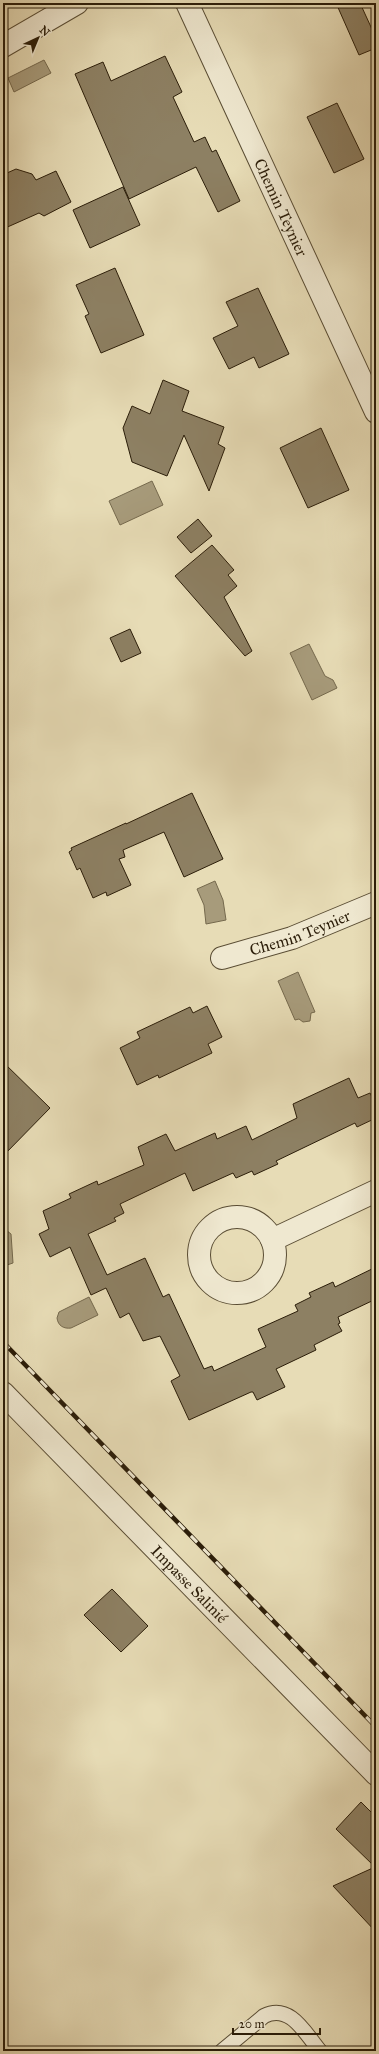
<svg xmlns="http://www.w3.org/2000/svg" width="379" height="2054" font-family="'IM FELL Great Primer',serif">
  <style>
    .water { fill: #a79b7b; stroke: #75694d }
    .building { fill: #8d8063; stroke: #2b1d09 }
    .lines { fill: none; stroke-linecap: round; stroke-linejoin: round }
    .lane-casing { stroke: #5a4d34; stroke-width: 16 }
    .street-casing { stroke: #5a4d34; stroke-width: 24 }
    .lane { stroke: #efe8d0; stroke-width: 14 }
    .street { stroke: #efe8d0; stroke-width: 22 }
    .rail-casing { stroke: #2b1d09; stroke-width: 4.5 }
    .rail { stroke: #efe8d0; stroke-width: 3; stroke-dasharray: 9; stroke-linecap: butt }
    .labels { text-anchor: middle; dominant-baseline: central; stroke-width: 3.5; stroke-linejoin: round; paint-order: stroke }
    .street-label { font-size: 16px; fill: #2b1d09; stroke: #efe8d0 }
  </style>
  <rect width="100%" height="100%" fill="#e7dcb6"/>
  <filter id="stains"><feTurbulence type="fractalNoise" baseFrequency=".005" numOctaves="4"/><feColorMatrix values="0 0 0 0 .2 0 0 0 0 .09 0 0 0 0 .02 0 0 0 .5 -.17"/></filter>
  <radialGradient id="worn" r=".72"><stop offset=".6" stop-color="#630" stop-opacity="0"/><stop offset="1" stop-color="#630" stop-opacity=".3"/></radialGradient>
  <!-- water -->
  <path class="water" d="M44,60l7,13 -37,19 -6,-14z
    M152,481l11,24 -43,20 -11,-24z
    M309,644l16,32 8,4 4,8 -25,12 -22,-47z
    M215,881l8,19 3,20 -20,4 -2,-19 -7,-16z
    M298,972l17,40 -4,1 -1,8 -7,1 -4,-3 -4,1 -17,-39z
    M6,1230l5,4 2,29 -9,3 -1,-35z
    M89,1297l9,18 -27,13c-7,1 -13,-2 -14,-10l2,-6z"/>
  <!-- building -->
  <path class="building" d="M336,3h24l16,35v10l-17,7z
    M165,56l17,36 -9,5 21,45 11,-5 7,15 4,-2 24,51 -22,11 -22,-45 -67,32 -54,-125 28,-12 8,19z
    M337,103l27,56 -30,14 -27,-56z
    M16,169l16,5 4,6 20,-9 15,31 -27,14 -5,-3 -36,16v-46l4,-10z
    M123,187l17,38 -50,23 -17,-38z
    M115,268l29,67 -43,18 -16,-37 4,-2 -13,-29z
    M258,288l31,66 -30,14 -5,-11 -25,12 -16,-31 25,-12 -12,-24z
    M163,380l26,11 -7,20 42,16 -6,17 7,4 -16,43 -25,-56 -17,41 -35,-14 -9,-34 9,-22 18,8z
    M321,428l28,62 -41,18 -28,-60z
    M198,519l14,17 -21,17 -14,-16z
    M212,545l22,25 -6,5 9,11 -13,11 28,54 -7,5 -70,-80z
    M130,629l11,24 -20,9 -11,-24z
    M192,793l31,66 -39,18 -20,-45 -41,18 2,7 -6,2 12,26 -24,11 -1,-4 -13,6 -13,-30 -3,2 -8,-18 3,-2 -1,-2 55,-25v1z
    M207,1006l15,31 -14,7 4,9 -53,25 -1,-3 -21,10 -17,-37 20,-10 -3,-6 53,-25 3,6z
    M3,1062l47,46 -47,48z
    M349,1078l9,20 12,-5 6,12v13l-19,9 -2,-4 -79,38 2,3 -24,11 -2,-4 -16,7 -3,-5 -40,18 -8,-18 -65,31 4,9 -10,5 2,3 -28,13 19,41 38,-17 18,39 6,-3 35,75 8,-3 2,5 52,-24 -8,-18 40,-18 -3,-6 16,-8 -2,-4 24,-11 2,5 41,-20v32l-38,18 2,6 -2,1 4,7 -28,14 2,5 -40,19 9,18 -28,13 -4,-8h-2l-62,28 -18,-39 9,-5 -20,-40 -17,5 -14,-28 -9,5 -14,-30 -15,7 -21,-48 -20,10 -11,-23 10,-5 -6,-18 28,-13 -2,-4 28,-13 1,4 46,-20 -6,-18 28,-13 9,17 40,-18 2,6 29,-13 6,14 45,-22 -4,-14z
    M112,1589l36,37 -27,26 -37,-37z
    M361,1802l15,15v115l-43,-46 42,-19 -39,-38z"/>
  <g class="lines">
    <!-- lane casing -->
    <g class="lane-casing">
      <path id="lane" d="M222,2051l42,-35c26,-13 41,17 56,35"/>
    </g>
    <!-- street casing -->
    <g class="street-casing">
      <g id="street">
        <path id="s1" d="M187,3l189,409"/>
        <path d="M3,46l74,-43"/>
        <path id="s2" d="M222,958l70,-20 84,-35"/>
        <circle cx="237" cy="1255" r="38"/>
        <path d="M272,1240l104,-49"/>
        <path id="s3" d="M3,1393l373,381"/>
      </g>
    </g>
    <!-- lane -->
    <use href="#lane" class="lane"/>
    <!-- street -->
    <use href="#street" class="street"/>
    <!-- rail casing -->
    <g class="rail-casing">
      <path id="rail" d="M3,1342l373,385"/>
    </g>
    <!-- rail -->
    <use href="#rail" class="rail"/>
  </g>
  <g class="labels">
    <!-- street labels -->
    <g class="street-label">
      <text stroke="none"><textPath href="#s1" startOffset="225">Chemin Teynier</textPath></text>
      <text stroke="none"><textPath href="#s2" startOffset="82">Chemin Teynier</textPath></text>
      <text stroke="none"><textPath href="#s3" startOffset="267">Impasse Salinié</textPath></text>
    </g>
  </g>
  <!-- margin -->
  <rect width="379" height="2054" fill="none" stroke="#e7dcb6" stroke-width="16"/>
  <rect x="4" y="4" width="371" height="2046" fill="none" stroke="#2b1d09" stroke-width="2"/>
  <rect x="8" y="8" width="363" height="2038" fill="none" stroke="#2b1d09"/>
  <!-- north arrow -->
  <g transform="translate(38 38) rotate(44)" stroke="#efe8d0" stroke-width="3" paint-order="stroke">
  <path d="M0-3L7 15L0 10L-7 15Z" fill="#2b1d09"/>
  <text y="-6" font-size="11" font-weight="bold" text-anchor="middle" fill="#2b1d09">N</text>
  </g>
  <!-- scale -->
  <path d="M233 2028v6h87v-6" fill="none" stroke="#2b1d09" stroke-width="2"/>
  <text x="239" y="2028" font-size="12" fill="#2b1d09" stroke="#efe8d0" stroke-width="3" paint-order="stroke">20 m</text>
  <rect width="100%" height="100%" filter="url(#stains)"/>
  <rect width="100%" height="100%" fill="url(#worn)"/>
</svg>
